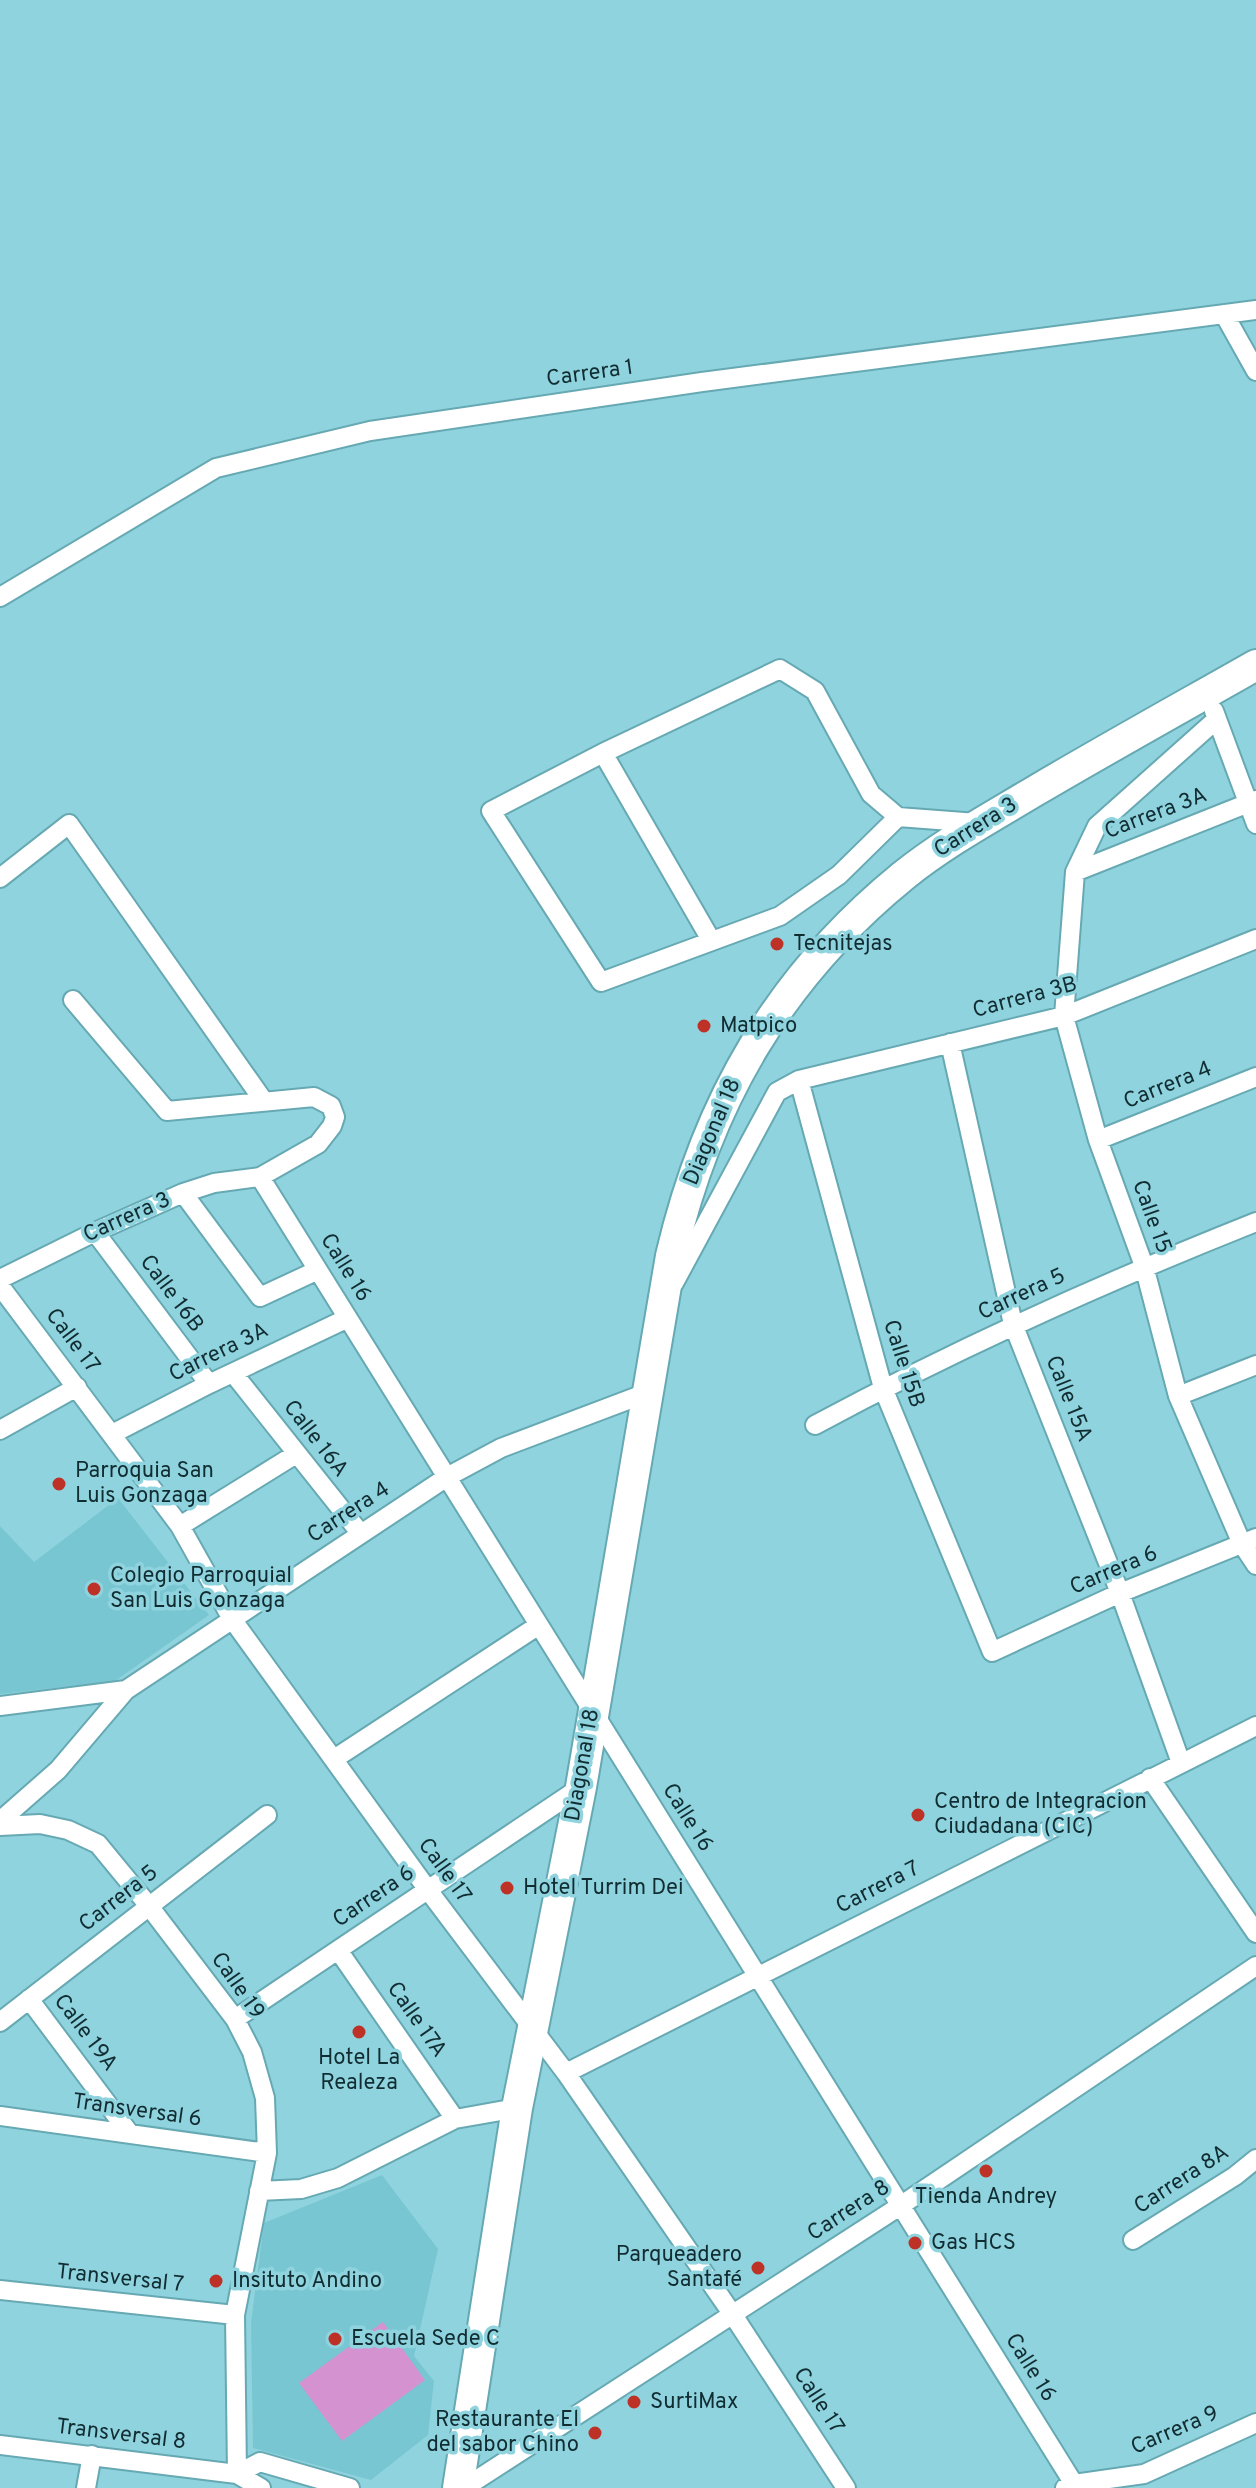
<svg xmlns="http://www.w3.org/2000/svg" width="1256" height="2488" font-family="Overpass,sans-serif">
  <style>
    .built { fill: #78c6d2 }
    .pitch { fill: #d592d1 }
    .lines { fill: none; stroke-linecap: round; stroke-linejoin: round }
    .street-casing { stroke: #66a9b3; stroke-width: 22 }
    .primary-casing { stroke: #66a9b3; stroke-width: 34 }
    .street { stroke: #fff; stroke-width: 18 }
    .primary { stroke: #fff; stroke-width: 30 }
    .poi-dot { fill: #be3127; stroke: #8fd3de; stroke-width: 3 }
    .labels { text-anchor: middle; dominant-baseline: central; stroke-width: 7; stroke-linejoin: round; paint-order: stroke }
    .street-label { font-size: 22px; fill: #112d32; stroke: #8fd3de }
    .poi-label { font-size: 22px; fill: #112d32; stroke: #8fd3de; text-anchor: start }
  </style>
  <rect width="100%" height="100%" fill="#8fd3de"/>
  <!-- built -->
  <path class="built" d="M118,1498l91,117 -94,66 -115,13v-168l34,36z
    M382,2175l56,74 -24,107 20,25 -6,54 -57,45 -118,-32 -2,-125 13,-100z"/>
  <!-- pitch -->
  <path class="pitch" d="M383,2322l42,58 -83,61 -43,-58z"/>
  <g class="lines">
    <!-- street casing -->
    <g class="street-casing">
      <path id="street" d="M1224,314l32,57
        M0,597l216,-129 154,-37 332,-49 554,-72
        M1214,711l42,113
        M1217,719l-120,107 -22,46 -11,144 34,124 46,126 34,130 64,148 14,21
        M603,753l108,187
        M898,817l-59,58 -59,41 -179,66 -110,-171 112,-58 177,-84 35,22 56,103 27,23 79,6
        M1075,872l181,-72
        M0,878l69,-54 194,276
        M950,1043l63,281 107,269 61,170
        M799,1080l84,308 109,264 128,-59 136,-55
        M1098,1140l158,-63
        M260,1177l814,1307
        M183,1193l77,104 58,-27
        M95,1232l114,152
        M0,1279l95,-47 88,-39 31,-10 46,-6 58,-33 14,-18 3,-9 -4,-11 -17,-9 -147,14 -94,-111
        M674,1283l103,-191 22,-12 265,-64 192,-77
        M0,1286l180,240 52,93 196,271 138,183 167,242 113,173
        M233,1373l128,161
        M1178,1396l78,-31
        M815,1425c143,-77 290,-143 441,-203
        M0,1430l77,-43
        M112,1434l97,-50 139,-66
        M180,1526l116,-72
        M0,1706l126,-16
        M334,1759l205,-134
        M1150,1778l106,155
        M0,1821l58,-51 68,-80 235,-156 86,-57 54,-29 148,-56
        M0,1826l40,-2 28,6 30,14 51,62 86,113 17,33 13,46 2,55 -32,162 2,159
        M338,1950l117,169
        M29,1999l101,135
        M235,2019l346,-232
        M0,2022l267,-207
        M566,2073l690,-347
        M0,2116l267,37
        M259,2191l42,-2 37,-11 117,-59 62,-11
        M1133,2240l102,-64 21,-17
        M0,2290l235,25
        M0,2445l237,29 24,14
        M237,2474l23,-12 90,26
        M86,2488l6,-33
        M464,2488l436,-282 356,-240
        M1065,2488l9,-4 70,-10 112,-51"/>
    </g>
    <!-- primary casing -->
    <g class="primary-casing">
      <path id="primary" d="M458,2488l59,-380 64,-321 90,-531c36,-154 108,-279 232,-380 41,-33 87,-58 132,-85 73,-43 147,-84 221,-126"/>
    </g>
    <!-- street -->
    <use href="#street" class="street"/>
    <!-- primary -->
    <use href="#primary" class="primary"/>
  </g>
  <!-- markers -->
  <g class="poi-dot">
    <circle cx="777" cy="944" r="8"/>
    <circle cx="704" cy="1026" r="8"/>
    <circle cx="59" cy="1484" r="8"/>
    <circle cx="94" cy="1589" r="8"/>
    <circle cx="918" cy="1815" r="8"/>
    <circle cx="507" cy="1888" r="8"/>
    <circle cx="359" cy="2032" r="8"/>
    <circle cx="986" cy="2171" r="8"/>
    <circle cx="915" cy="2243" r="8"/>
    <circle cx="758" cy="2268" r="8"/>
    <circle cx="216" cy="2281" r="8"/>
    <circle cx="335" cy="2339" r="8"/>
    <circle cx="634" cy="2402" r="8"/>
    <circle cx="595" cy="2433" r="8"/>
  </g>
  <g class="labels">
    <!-- street labels -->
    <g class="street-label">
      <text transform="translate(590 374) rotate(-8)">Carrera 1</text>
      <text transform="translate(1156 814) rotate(-21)">Carrera 3A</text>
      <text transform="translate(976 828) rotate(-32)">Carrera 3</text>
      <text transform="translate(1025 998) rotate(-15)">Carrera 3B</text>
      <text transform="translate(1168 1086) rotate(-22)">Carrera 4</text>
      <text transform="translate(713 1132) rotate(-67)">Diagonal 18</text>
      <text transform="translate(1151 1217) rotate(70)">Calle 15</text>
      <text transform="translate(127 1218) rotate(-24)">Carrera 3</text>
      <text transform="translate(345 1268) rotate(58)">Calle 16</text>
      <text transform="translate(171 1294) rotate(53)">Calle 16B</text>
      <text transform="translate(1022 1295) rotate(-25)">Carrera 5</text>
      <text transform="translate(72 1341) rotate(53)">Calle 17</text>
      <text transform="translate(219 1353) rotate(-26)">Carrera 3A</text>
      <text transform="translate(903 1364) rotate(72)">Calle 15B</text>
      <text transform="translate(1068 1399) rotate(68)">Calle 15A</text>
      <text transform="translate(315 1439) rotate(52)">Calle 16A</text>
      <text transform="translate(349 1513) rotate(-33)">Carrera 4</text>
      <text transform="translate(1114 1571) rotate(-23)">Carrera 6</text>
      <text transform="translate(583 1765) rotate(-80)">Diagonal 18</text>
      <text transform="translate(687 1818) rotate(58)">Calle 16</text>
      <text transform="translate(444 1871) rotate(54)">Calle 17</text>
      <text transform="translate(878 1888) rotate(-27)">Carrera 7</text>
      <text transform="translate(374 1897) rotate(-34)">Carrera 6</text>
      <text transform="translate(119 1899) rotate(-38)">Carrera 5</text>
      <text transform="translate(237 1986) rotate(55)">Calle 19</text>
      <text transform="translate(416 2020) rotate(55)">Calle 17A</text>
      <text transform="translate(85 2033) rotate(53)">Calle 19A</text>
      <text transform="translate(137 2111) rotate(8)">Transversal 6</text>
      <text transform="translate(1182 2180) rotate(-33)">Carrera 8A</text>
      <text transform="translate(849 2211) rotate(-33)">Carrera 8</text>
      <text transform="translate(120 2279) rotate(6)">Transversal 7</text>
      <text transform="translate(1030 2368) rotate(58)">Calle 16</text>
      <text transform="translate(818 2401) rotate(57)">Calle 17</text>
      <text transform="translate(1175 2431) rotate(-23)">Carrera 9</text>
      <text transform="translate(121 2435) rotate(7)">Transversal 8</text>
    </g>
    <!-- poi labels -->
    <g class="poi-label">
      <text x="793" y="944">Tecnitejas</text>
      <text x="720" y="1026">Matpico</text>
      <text x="75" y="1471">Parroquia San<tspan x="75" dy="25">Luis Gonzaga</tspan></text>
      <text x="110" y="1576">Colegio Parroquial<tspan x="110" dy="25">San Luis Gonzaga</tspan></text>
      <text x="934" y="1802">Centro de Integracion<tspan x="934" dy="25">Ciudadana (CIC)</tspan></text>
      <text x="523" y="1888">Hotel Turrim Dei</text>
      <text x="359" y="2058" text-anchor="middle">Hotel La<tspan x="359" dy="25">Realeza</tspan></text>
      <text x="986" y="2197" text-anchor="middle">Tienda Andrey</text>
      <text x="931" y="2243">Gas HCS</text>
      <text x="742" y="2255" text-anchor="end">Parqueadero<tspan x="742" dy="25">Santafé</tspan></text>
      <text x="232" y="2281">Insituto Andino</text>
      <text x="351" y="2339">Escuela Sede C</text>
      <text x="650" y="2402">SurtiMax</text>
      <text x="579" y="2420" text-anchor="end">Restaurante El<tspan x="579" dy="25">del sabor Chino</tspan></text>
    </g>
  </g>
</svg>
